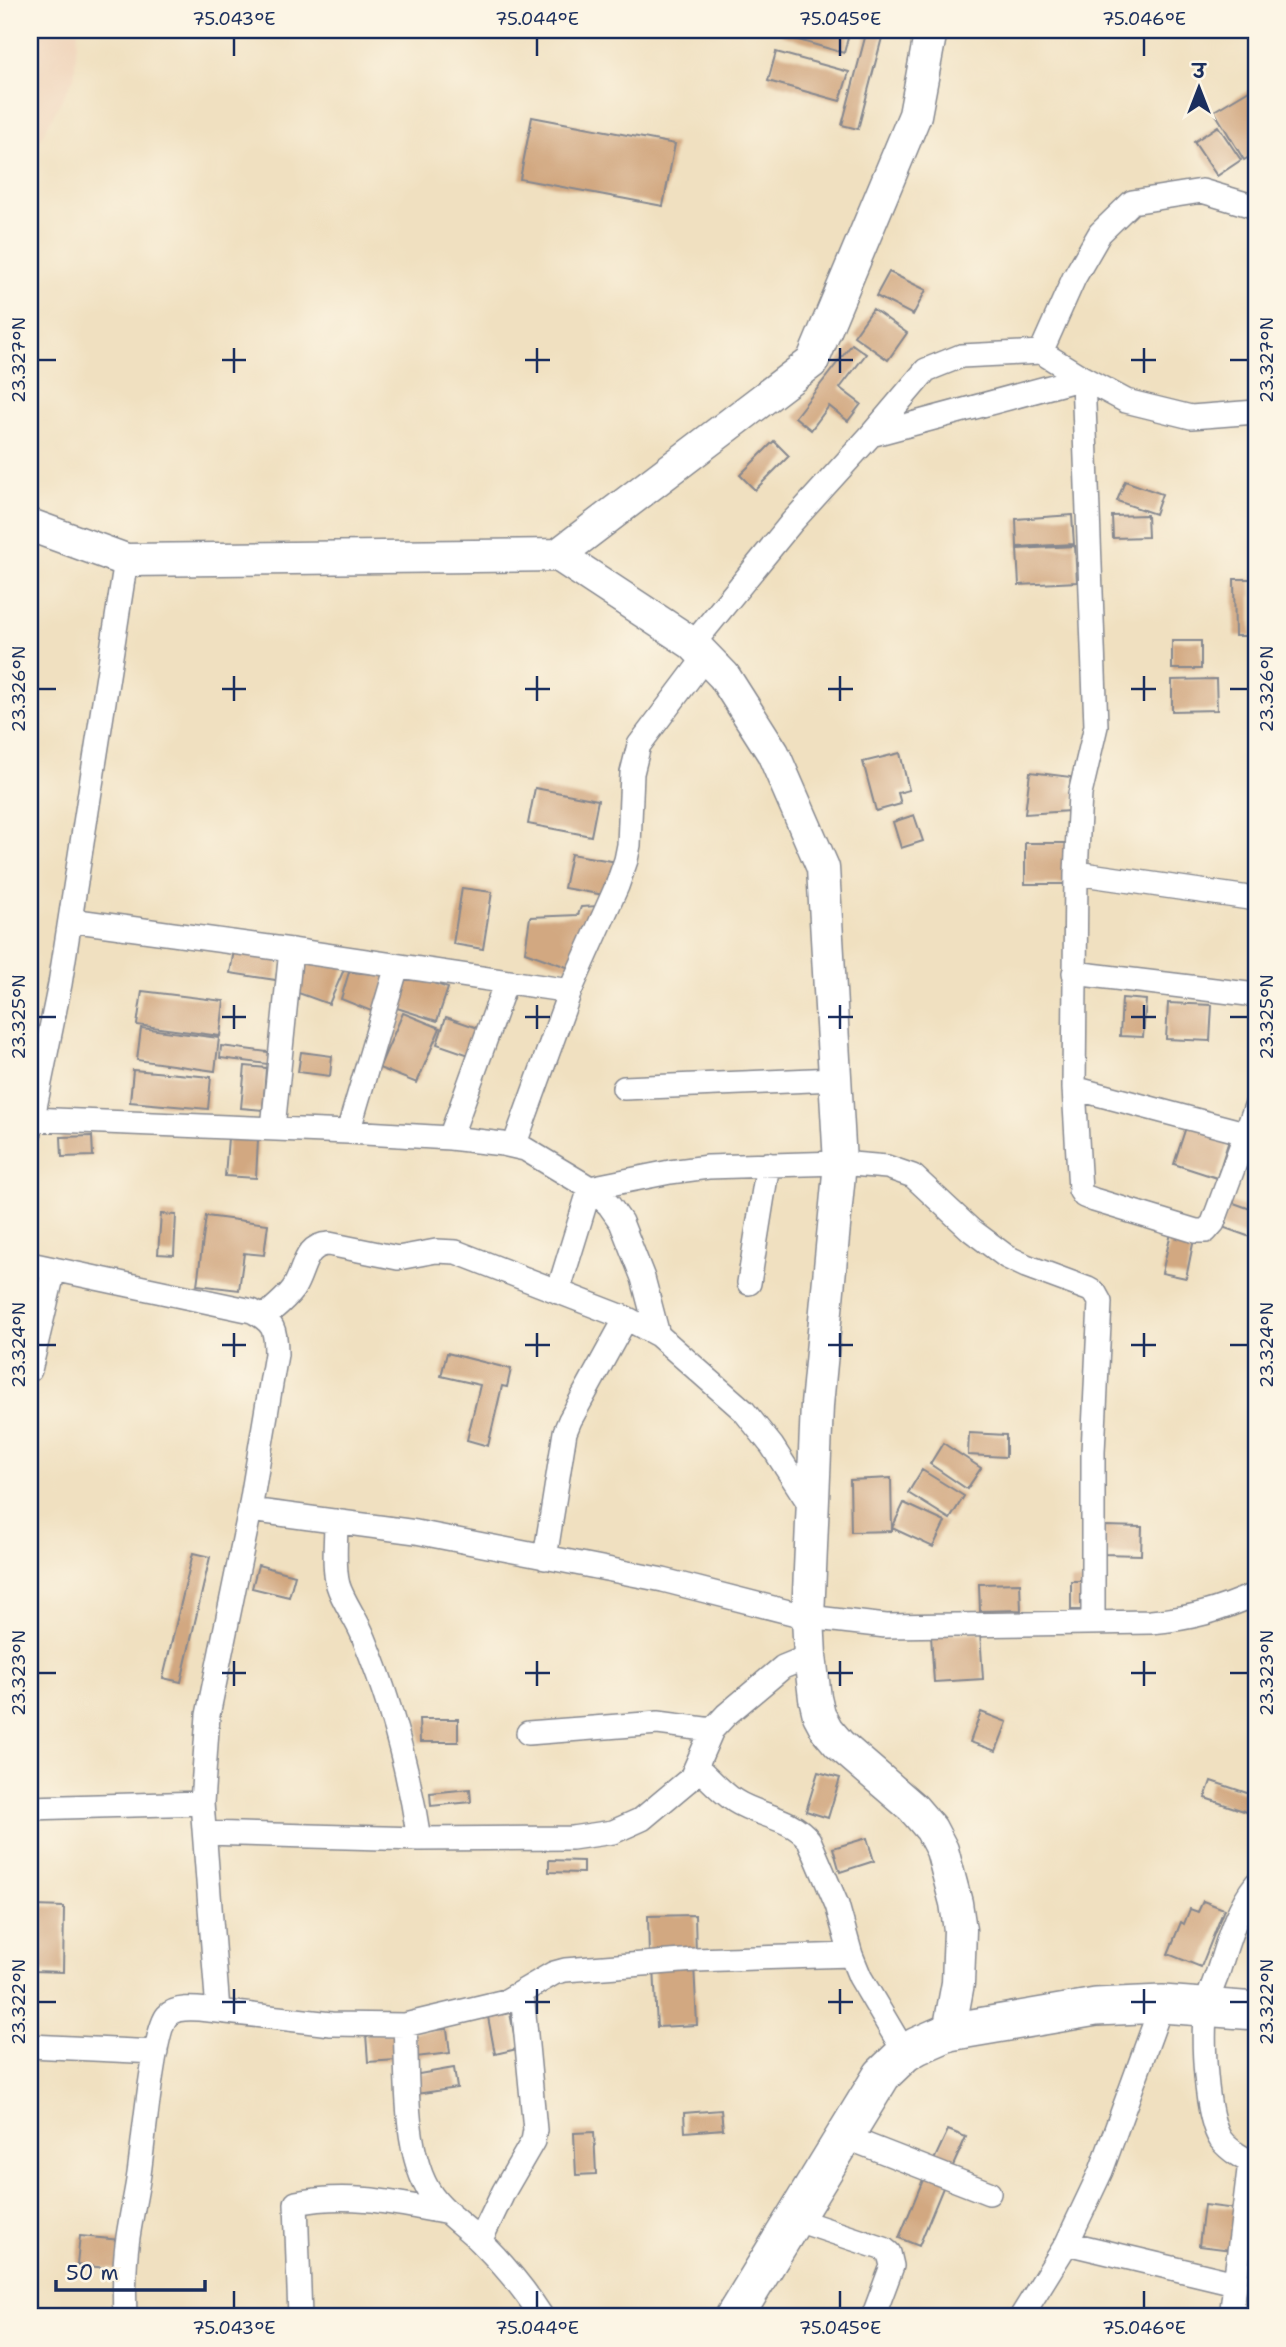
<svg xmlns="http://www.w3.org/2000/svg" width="1286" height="2347" font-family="'Shantell Sans','Playpen Sans Deva',sans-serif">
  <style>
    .built { fill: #f0d5bc }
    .building { fill: #d2a881 }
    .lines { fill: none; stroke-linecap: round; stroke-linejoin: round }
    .street-casing { stroke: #86888f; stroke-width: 26 }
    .secondary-casing { stroke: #86888f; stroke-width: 35 }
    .primary-casing { stroke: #86888f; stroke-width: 40 }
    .street { stroke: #fff; stroke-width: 23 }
    .secondary { stroke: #fff; stroke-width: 32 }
    .primary { stroke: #fff; stroke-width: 37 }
    .ticks { fill: none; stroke: #1b2f5e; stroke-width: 2.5 }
    .neatline { fill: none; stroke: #1b2f5e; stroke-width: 2.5 }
    .ticks-label { font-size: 18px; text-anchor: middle; fill: #1b2f5e }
  </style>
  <rect width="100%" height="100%" fill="#fcf5e5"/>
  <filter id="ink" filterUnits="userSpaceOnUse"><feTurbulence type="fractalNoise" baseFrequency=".0143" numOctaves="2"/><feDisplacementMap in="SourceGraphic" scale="14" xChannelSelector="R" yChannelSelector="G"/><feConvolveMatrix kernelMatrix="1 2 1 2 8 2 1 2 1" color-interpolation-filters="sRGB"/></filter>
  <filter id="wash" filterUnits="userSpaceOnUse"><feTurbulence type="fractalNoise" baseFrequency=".00686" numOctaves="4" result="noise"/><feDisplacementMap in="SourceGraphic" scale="28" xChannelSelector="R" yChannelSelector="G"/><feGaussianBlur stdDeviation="1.57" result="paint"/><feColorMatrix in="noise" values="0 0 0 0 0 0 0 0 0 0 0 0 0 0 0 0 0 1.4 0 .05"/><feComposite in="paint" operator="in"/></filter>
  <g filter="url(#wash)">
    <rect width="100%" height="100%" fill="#f0e0c0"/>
    <!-- built -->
    <path class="built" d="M30,30h48l-4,47 -44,81z"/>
    <g id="blocks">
      <!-- building -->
      <path class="building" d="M783,30h67l-6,23 -63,-18z
        M867,30h17l-26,99 -16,-4z
        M776,52l73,20 -9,29 -72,-20z
        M1256,86v67l-12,7 -30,-49z
        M532,117l143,27 -12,62 -143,-27z
        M1218,126l23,34 -24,16 -23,-34z
        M889,272l37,18 -13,25 -37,-19z
        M873,309l34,24 -19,27 -34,-24z
        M852,344l14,10 -26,34 21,16 -13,17 -19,-15 -18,24 -16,-13z
        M774,441l15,15 -34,34 -15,-15z
        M1125,481l37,13 -7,20 -38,-13z
        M1072,515l2,29 -57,3 -1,-28z
        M1147,515l1,22 -35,1 -1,-22z
        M1075,546l2,36 -58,3 -2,-36z
        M1234,579h17v57h-16z
        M1172,641h29v28h-29z
        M1216,679l1,31 -45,1v-31z
        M900,753l9,37 -11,3 3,11 -25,7 -13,-49z
        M1030,772l41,5 -2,15 6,-1 -5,20 -45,3z
        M535,788l63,12 -7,36 -63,-12z
        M914,815l9,26 -22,7 -8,-26z
        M1025,843h46v41h-46z
        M571,854l46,8 -7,34 -46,-8z
        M462,888l30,4 -9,57 -30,-5z
        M598,906l-23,64 -50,-18 5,-35 48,-2 3,-8z
        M234,950l45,6 -3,24 -46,-7z
        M300,963l45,4 -16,37 -39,-14z
        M349,972l39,3 -12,38 -35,-14z
        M402,972l46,16 -11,33 -46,-15z
        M142,991l82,10 -4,35 -83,-11z
        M1122,998l24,2 -3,37 -23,-1z
        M1168,1003l44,2 -2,36 -44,-2z
        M403,1013l37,15 -23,55 -38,-15z
        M446,1017l35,12 -9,27 -35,-12z
        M141,1028l78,10 -4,33 -78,-11z
        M221,1046l55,7 -1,12 -55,-7z
        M301,1052l31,4 -2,20 -32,-4z
        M245,1066l21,2 -3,42 -22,-2z
        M133,1070l78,7 -3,32 -78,-7z
        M1187,1124l43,13 -13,41 -43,-14z
        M92,1136l1,20 -31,1 -1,-20z
        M228,1138l30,2 -2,38 -31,-2z
        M1231,1202l25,9v28l-34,-12z
        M161,1214l15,1 -2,40 -16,-1z
        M206,1216l62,8 -4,31 -20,-2 -5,37 -42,-5z
        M1171,1233l23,6 -8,39 -24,-5z
        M30,1286l13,3 -5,22 -8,-2z
        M447,1353l64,16 -4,18 -5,-1 -14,60 -21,-6 13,-55 -39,-9z
        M969,1433l37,2v22l-38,-2z
        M943,1443l38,25 -14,21 -37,-25z
        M922,1470l42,26 -14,23 -42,-26z
        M891,1478l1,53 -41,1 -1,-52z
        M904,1503l41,19 -12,25 -41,-19z
        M1104,1526l38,1 -1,28 -39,-1z
        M193,1553l17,4 -29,125 -18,-4z
        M258,1565l37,10 -6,22 -37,-9z
        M1071,1581h16v29h-16z
        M1020,1583l1,27 -41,1 -1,-27z
        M980,1632l3,47 -49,3 -3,-47z
        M981,1712l26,10 -11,29 -26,-9z
        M419,1719h39v23h-38z
        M818,1772l22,6 -12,40 -22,-7z
        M1211,1781l45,15v19l-51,-17z
        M470,1789l1,13 -40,4 -1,-13z
        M867,1838l7,23 -34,11 -7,-24z
        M549,1860l34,1v12l-34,-1z
        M1203,1901l21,8 -23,58 -33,-13 13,-32 3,2 6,-15 8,3z
        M35,1906l29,1 -1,65 -29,-1z
        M695,1915l1,40 -47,1 -1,-40z
        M694,1965l3,60 -40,2 -3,-60z
        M510,2013l7,36 -22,5 -7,-37z
        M447,2029l3,24 -34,4 -2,-25z
        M395,2033l1,27 -28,2 -2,-28z
        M454,2068l3,20 -41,6 -3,-19z
        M721,2110l2,19 -38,3 -1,-19z
        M948,2130l18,7 -14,31 -18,-8z
        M594,2132l2,42 -20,1 -2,-42z
        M927,2170l20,8 -28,68 -20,-8z
        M1204,2205l32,4 -5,41 -32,-4z
        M80,2236l40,4 -3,29 -40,-4z"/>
    </g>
  </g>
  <g filter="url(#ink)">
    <use href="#blocks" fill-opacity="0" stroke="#86888f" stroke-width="2"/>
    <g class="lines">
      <!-- street casing -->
      <g class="street-casing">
        <path id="street" d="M1256,207l-54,-16 -70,11 -32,31 -26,45 -33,74 42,26 43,23 65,16 65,-5
          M1083,378l13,348 -16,68 -4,79 -2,215 6,102 4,6 10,4 102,31h10l7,-8 43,-117
          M871,435l55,-65 35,-14 80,-4
          M693,644l99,-122 79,-87 212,-57
          M1076,873l180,26
          M70,920l221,30 279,41
          M1074,973l182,22
          M624,1088l211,-9
          M1074,1088l171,45
          M30,1119l318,13 102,6 53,6 22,5 65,39 19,17 12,17 22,56 15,57
          M273,1128l18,-178
          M30,1132l30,-148 66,-424
          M348,1132l49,-166
          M450,1138l56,-156
          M514,1146l56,-155 47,-105 9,-26 3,-15 3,-72 7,-28 67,-89
          M30,1264l222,47c22,11 24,19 24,43l-26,156 166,22 247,48 145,37 78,9 265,-4c43,-4 66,-11 105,-28
          M749,1283l19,-119
          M558,1292l32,-104 80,-16 38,-5 132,-4 47,4 26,9 58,54 36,27 19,9 62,23 7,4 5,9 -7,150v170
          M264,1317c10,-9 21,-17 29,-28 12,-18 10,-44 36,-45l69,14 38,-7 20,1 170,66 32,17 86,76 28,35 40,62
          M30,1370l24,-101
          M250,1510l-42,205 -6,88 16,208 113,13 74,1 101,-24 48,-28 11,-3 130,-10 156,-5
          M336,1521c0,21 -3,45 2,64 5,17 20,36 26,53 26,63 45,134 55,201
          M545,1558l20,-126 5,-12 56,-102
          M528,1733l130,-10 54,7
          M697,1767c12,11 24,25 38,34 23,15 56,16 74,39l28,65 14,50 9,22 45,76
          M30,1808l172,-5
          M205,1833l214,6 153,-1 41,-6 29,-13 49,-41 21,-48 14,-15 57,-48 27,-11
          M1256,1884c-20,25 -28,57 -38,88 -4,11 -10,24 -12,36 -4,29 -1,108 15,132 8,10 23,20 35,24
          M405,2025c3,50 -3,138 32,177 13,15 30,26 44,40 22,22 44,48 61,75
          M30,2046l126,6
          M843,2136l146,57
          M794,2219l90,30 5,4 3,13 -19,51
          M480,2241l24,-50 29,-50 2,-11 -13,-137
          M1067,2243l168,40
          M125,2317c-1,-26 -1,-54 3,-80 3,-21 8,-42 11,-63 4,-27 14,-142 28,-158 11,-12 36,-6 51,-5
          M300,2317l-4,-114c53,-11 100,0 153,10
          M1021,2317l46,-74 34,-72 61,-167
          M1231,2317l19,-155"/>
      </g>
      <!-- secondary casing -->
      <g class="secondary-casing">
        <path id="secondary" d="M30,525l96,35 432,-5 254,-193 103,-247 16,-85
          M558,555l135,89 31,32 49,77 50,115 17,295 -23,242 -9,212 2,39 5,42 4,17 8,15 12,14 74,64 18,21 11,21 14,53 4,27 -2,53 -9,49"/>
      </g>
      <!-- primary casing -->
      <g class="primary-casing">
        <path id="primary" d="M734,2317l148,-242 23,-22 12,-7 32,-14 147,-25 66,-3 94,7"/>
      </g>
      <!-- street -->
      <use href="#street" class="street"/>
      <!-- secondary -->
      <use href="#secondary" class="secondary"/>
      <!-- primary -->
      <use href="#primary" class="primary"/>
    </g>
  </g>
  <!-- ticks -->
  <path class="ticks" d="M234,38v18M537,38v18M840,38v18M1144,38v18M234,348v25M537,348v25M840,348v25M1144,348v25M38,360h18M222,360h24M525,360h25M828,360h25M1131,360h25M1230,360h18M234,676v25M537,676v25M840,676v25M1144,676v25M38,689h18M222,689h24M525,689h25M828,689h25M1131,689h25M1230,689h18M234,1005v24M537,1005v24M840,1005v24M1144,1005v24M38,1017h18M222,1017h24M525,1017h25M828,1017h25M1131,1017h25M1230,1017h18M234,1333v24M537,1333v24M840,1333v24M1144,1333v24M38,1345h18M222,1345h24M525,1345h25M828,1345h25M1131,1345h25M1230,1345h18M234,1661v25M537,1661v25M840,1661v25M1144,1661v25M38,1673h18M222,1673h24M525,1673h25M828,1673h25M1131,1673h25M1230,1673h18M234,1989v25M537,1989v25M840,1989v25M1144,1989v25M38,2002h18M222,2002h24M525,2002h25M828,2002h25M1131,2002h25M1230,2002h18M234,2291v17M537,2291v17M840,2291v17M1144,2291v17"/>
  <!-- margin -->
  <rect width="1286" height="2347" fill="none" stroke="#fcf5e5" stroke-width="77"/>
  <!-- north arrow -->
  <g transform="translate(1199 88)" stroke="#fcf5e5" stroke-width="5" paint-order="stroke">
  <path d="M0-5L12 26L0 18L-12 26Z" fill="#1b2f5e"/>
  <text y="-10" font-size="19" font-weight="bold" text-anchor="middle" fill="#1b2f5e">उ</text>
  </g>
  <!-- scale -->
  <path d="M56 2280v10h149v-10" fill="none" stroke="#1b2f5e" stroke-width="3.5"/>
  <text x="66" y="2280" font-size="21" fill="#1b2f5e" stroke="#fcf5e5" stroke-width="5" paint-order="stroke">50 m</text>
  <rect x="38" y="38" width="1210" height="2270" class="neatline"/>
  <g class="ticks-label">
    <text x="234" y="25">75.043°E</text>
    <text x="537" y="25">75.044°E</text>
    <text x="840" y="25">75.045°E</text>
    <text x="1144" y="25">75.046°E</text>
    <text transform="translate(19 360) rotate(-90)" y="6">23.327°N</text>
    <text transform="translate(1267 360) rotate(-90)" y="6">23.327°N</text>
    <text transform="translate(19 689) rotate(-90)" y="6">23.326°N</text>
    <text transform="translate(1267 689) rotate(-90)" y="6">23.326°N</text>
    <text transform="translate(19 1017) rotate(-90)" y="6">23.325°N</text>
    <text transform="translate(1267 1017) rotate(-90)" y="6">23.325°N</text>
    <text transform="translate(19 1345) rotate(-90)" y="6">23.324°N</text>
    <text transform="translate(1267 1345) rotate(-90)" y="6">23.324°N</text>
    <text transform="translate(19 1673) rotate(-90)" y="6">23.323°N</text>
    <text transform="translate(1267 1673) rotate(-90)" y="6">23.323°N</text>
    <text transform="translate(19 2002) rotate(-90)" y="6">23.322°N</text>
    <text transform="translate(1267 2002) rotate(-90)" y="6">23.322°N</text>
    <text x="234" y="2334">75.043°E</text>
    <text x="537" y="2334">75.044°E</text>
    <text x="840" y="2334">75.045°E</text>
    <text x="1144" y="2334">75.046°E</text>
  </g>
</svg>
